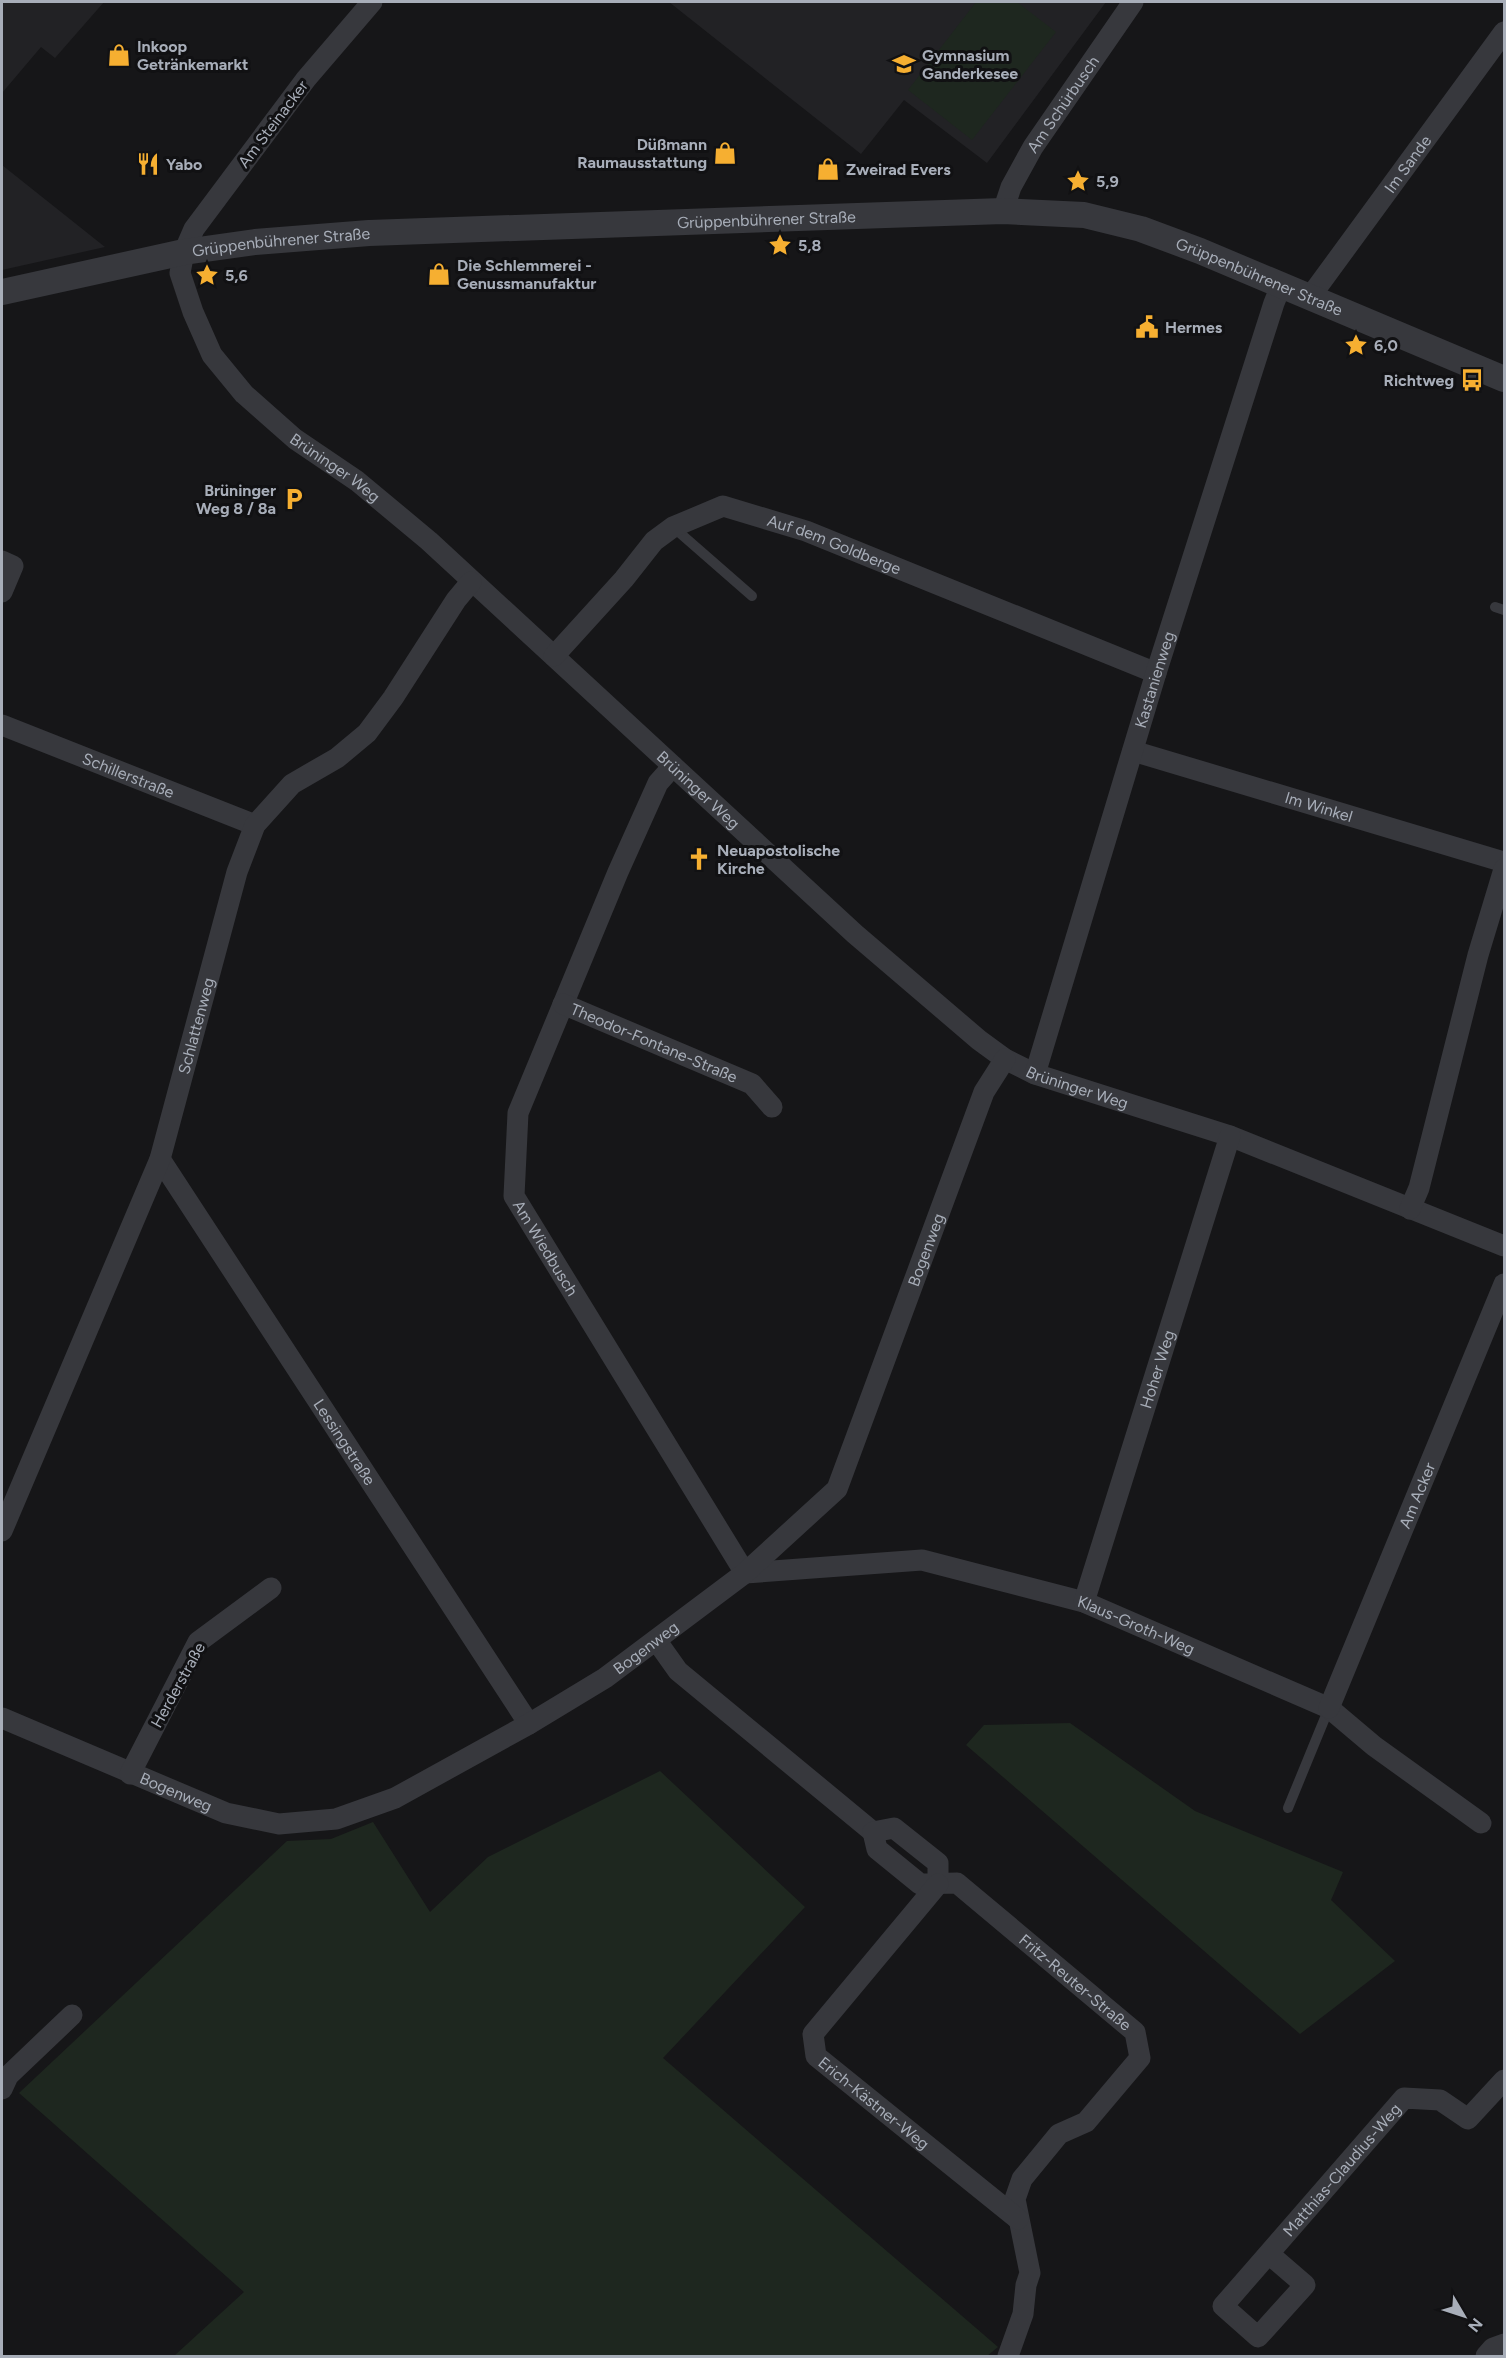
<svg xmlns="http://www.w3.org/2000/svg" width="1506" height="2358" font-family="Figtree,sans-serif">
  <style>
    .built { fill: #222225 }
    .green { fill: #1e271f }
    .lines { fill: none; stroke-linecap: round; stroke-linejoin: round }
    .service { stroke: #37383d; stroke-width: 10 }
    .minor { stroke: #37383d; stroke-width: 21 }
    .tertiary { stroke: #37383d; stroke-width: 26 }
    .labels { text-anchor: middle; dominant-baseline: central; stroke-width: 6; stroke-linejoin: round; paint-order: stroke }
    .poi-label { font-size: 16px; font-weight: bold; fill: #a8aeb9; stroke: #111113; text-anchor: start }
    .street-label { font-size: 16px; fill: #a8aeb9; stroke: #111113 }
  </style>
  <rect width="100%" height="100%" fill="#161618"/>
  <!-- built -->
  <path class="built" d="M2,2h102l-49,56 -14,-11 -39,46z
    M669,2h437l-119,161 -83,-63 -43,54z
    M2,165l103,82 -103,23z"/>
  <!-- green -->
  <path class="green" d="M976,2h41l39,30 -84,108 -64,-50z
    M1070,1723l125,88 148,61 -12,28 64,61 -95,73 -334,-289 18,-20z
    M660,1771l145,136 -142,151 335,289 -11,9h-813l70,-64 -225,-199 268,-252 44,-2 42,-17 57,90 58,-55z"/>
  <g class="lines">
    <!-- service -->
    <path class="service" d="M673,527l79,69
      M1495,607l9,3
      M1288,1808l41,-100"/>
    <!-- minor -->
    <g class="minor">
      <path id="s1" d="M372,2l-66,77 -112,150 -10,23 -4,21 13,39 19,43 32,39 51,45 62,42 72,60 426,393 124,106 26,19 30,15 195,62 274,110"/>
      <path id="s2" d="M1003,211l8,-24 22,-40 100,-145"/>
      <path id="s3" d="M1310,297l194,-265"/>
      <path d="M2,561l11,5 -11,26"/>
      <path id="s4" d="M554,656l70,-77 30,-38 19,-14 50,-21 83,25 350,142"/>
      <path id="s5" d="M2,725l253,100"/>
      <path id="s6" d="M1133,751l371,111"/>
      <path id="s7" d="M673,766l-15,17 -40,89 -100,241 -4,83 231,377 177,-13 162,42 245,106 45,38 107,77"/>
      <path id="s8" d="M563,1004l189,80 20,23"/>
      <path id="s9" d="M1035,1074l121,-401 118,-370 7,-17"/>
      <path id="s10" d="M160,1159l369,565"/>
      <path d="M1410,1209l9,-21 59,-233 26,-86"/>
      <path id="s11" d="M2,1531l158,-372 77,-287 18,-47 37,-41 45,-26 30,-25 26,-35 63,-98 15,-18"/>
      <path id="s12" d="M1084,1602l146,-466"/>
      <path d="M656,1640l22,31 195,161"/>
      <path id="s13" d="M1329,1708l175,-424"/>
      <path id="s14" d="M2,1718l224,95 53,11 57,-5 59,-21 134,-74 76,-46 140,-105 92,-84 147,-397 21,-33"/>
      <path d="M130,1774l68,-132 73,-54"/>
      <path id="s15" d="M938,1884v-21l-44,-35 -21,4 4,17 43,35 37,-1 178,149 5,26 -54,64 -27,12 -37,45 -7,20 15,74 -4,12 -3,29 -15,42"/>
      <path id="s16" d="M938,1884l-125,150 3,22 202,163"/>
      <path d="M2,2089l6,-13 64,-61"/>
      <path id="s17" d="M1269,2254l36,31 -47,52 -35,-31 181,-208 36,2 28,19 36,-39"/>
      <path d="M1486,2356l7,-8 11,-4"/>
    </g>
    <!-- tertiary -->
    <path class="tertiary" id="s18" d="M2,292l182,-40 71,-10 114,-9 634,-22 81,4 57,14 59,22 304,128"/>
  </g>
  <!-- icons -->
  <defs>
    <g id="shop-bare" transform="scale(1.8)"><path d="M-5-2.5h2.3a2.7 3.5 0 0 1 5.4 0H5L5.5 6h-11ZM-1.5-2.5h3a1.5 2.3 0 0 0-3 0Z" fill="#f6af31" stroke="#111113" stroke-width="2.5" paint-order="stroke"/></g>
    <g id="school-bare" transform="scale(1.8)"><path d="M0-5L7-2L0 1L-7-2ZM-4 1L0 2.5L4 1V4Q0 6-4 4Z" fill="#f6af31" stroke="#111113" stroke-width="2.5" paint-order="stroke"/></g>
    <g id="restaurant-bare" transform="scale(1.8)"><path d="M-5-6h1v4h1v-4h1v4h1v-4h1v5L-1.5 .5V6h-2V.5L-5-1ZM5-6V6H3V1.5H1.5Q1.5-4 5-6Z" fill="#f6af31" stroke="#111113" stroke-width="2.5" paint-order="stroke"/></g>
    <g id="sight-bare" transform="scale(1.8)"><path d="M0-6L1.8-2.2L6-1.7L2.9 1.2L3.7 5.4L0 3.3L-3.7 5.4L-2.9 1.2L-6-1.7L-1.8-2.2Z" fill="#f6af31" stroke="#111113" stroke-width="2.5" paint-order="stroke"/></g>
    <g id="civic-bare" transform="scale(1.8)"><path d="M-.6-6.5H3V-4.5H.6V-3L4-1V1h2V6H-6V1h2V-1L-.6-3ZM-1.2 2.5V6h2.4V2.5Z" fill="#f6af31" stroke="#111113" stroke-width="2.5" paint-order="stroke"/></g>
    <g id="bus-bare" transform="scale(1.8)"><path d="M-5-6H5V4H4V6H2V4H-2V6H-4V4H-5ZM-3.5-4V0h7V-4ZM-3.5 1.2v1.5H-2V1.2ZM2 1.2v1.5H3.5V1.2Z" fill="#f6af31" stroke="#111113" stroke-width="2.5" paint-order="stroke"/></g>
    <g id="parking-bare" transform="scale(1.8)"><path d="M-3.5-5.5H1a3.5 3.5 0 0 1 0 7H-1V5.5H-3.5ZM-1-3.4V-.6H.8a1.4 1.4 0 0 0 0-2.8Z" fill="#f6af31" stroke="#111113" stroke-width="2.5" paint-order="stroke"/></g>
    <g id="church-bare" transform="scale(1.8)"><path d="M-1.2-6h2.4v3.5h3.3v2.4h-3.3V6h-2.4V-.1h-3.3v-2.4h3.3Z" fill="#f6af31" stroke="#111113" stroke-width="2.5" paint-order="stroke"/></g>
  </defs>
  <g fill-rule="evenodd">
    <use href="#shop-bare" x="119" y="55"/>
    <use href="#school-bare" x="904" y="64"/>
    <use href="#shop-bare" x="725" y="153"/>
    <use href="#restaurant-bare" x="148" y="164"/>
    <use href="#shop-bare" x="828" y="169"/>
    <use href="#sight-bare" x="1078" y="181"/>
    <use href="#sight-bare" x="780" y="245"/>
    <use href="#shop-bare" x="439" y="274"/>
    <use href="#sight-bare" x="207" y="275"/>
    <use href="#civic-bare" x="1147" y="327"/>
    <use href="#sight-bare" x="1356" y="345"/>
    <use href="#bus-bare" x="1472" y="380"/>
    <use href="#parking-bare" x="294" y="499"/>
    <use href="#church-bare" x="699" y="859"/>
  </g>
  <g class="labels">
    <!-- poi labels -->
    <g class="poi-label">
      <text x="137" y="46">Inkoop<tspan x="137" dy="18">Getränkemarkt</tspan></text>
      <text x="922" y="55">Gymnasium<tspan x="922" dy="18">Ganderkesee</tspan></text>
      <text x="707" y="144" text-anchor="end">Düßmann<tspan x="707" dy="18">Raumausstattung</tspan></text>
      <text x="166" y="164">Yabo</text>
      <text x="846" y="169">Zweirad Evers</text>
      <text x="1096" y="181">5,9</text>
      <text x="798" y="245">5,8</text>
      <text x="457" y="265">Die Schlemmerei -<tspan x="457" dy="18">Genussmanufaktur</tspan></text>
      <text x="225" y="275">5,6</text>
      <text x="1165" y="327">Hermes</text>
      <text x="1374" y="345">6,0</text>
      <text x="1454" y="380" text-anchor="end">Richtweg</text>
      <text x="276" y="490" text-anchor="end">Brüninger<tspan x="276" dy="18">Weg 8 / 8a</tspan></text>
      <text x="717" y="850">Neuapostolische<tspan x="717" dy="18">Kirche</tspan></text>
    </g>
    <!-- street labels -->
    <g class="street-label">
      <text stroke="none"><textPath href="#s2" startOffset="123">Am Schürbusch</textPath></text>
      <text transform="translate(273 124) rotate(-53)">Am Steinacker</text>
      <text stroke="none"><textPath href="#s3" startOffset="165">Im Sande</textPath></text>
      <text stroke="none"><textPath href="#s18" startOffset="770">Grüppenbührener Straße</textPath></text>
      <text stroke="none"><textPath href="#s18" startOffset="284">Grüppenbührener Straße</textPath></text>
      <text stroke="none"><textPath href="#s18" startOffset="1274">Grüppenbührener Straße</textPath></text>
      <text stroke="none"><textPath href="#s1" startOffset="591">Brüninger Weg</textPath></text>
      <text stroke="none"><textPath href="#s4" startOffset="348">Auf dem Goldberge</textPath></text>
      <text stroke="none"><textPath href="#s9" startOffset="412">Kastanienweg</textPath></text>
      <text stroke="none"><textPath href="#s5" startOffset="136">Schillerstraße</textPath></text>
      <text stroke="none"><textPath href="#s1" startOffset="1077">Brüninger Weg</textPath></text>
      <text stroke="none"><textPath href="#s6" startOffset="194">Im Winkel</textPath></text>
      <text stroke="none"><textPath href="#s11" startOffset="542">Schlattenweg</textPath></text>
      <text stroke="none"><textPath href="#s8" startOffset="99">Theodor-Fontane-Straße</textPath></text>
      <text stroke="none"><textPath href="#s1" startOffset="1563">Brüninger Weg</textPath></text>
      <text stroke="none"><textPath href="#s7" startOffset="525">Am Wiedbusch</textPath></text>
      <text stroke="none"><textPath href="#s14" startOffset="1214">Bogenweg</textPath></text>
      <text stroke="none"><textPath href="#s12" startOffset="244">Hoher Weg</textPath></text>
      <text stroke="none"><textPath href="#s10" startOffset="338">Lessingstraße</textPath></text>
      <text stroke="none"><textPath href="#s13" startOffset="230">Am Acker</textPath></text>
      <text stroke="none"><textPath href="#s7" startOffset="1308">Klaus-Groth-Weg</textPath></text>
      <text stroke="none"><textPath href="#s14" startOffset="710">Bogenweg</textPath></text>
      <text transform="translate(178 1685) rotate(-61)">Herderstraße</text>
      <text stroke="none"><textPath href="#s14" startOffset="189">Bogenweg</textPath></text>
      <text stroke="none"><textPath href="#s15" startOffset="363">Fritz-Reuter-Straße</textPath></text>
      <text stroke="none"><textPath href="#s16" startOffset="292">Erich-Kästner-Weg</textPath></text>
      <text stroke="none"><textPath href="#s17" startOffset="345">Matthias-Claudius-Weg</textPath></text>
    </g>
  </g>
  <!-- border -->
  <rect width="1506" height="2358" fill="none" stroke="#a8aeb9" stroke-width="6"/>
  <!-- north arrow -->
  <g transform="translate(1464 2316) rotate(129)" stroke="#111113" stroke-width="4.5" paint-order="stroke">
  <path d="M0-4.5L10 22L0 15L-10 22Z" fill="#a8aeb9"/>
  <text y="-9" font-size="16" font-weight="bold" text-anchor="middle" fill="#a8aeb9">N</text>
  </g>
</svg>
